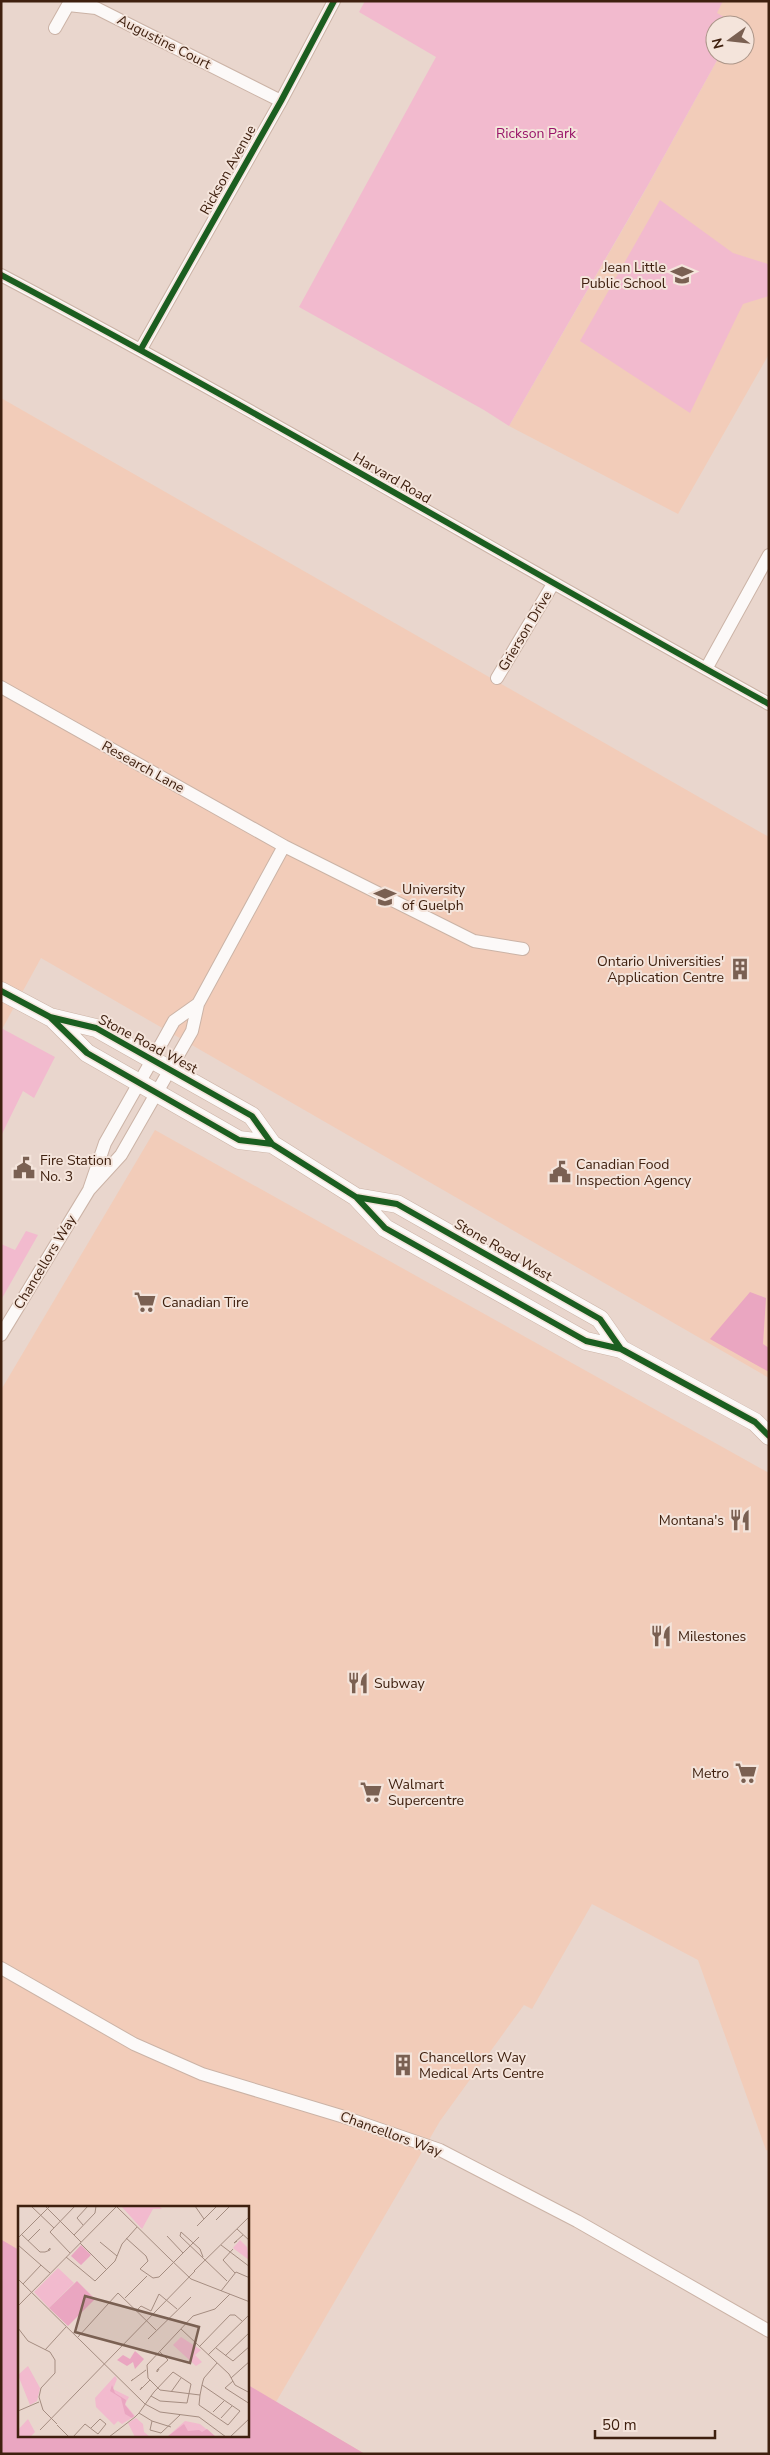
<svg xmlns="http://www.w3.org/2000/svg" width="770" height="2455" font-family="'Nunito Sans',sans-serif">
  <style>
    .built { fill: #f2ccb9; fill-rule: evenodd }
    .green { fill: #f2bace }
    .forest { fill: #eaa6c1 }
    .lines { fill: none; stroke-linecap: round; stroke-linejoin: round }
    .street-casing { stroke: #cbb3a6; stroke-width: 14 }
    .secondary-casing { stroke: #cbb3a6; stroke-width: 19 }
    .street { stroke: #fcf9f8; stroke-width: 12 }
    .secondary { stroke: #fcf9f8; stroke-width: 18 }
    .cycleway-casing { stroke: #f4e4db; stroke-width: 9 }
    .cycleway { stroke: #1b5e20; stroke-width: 6 }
    .labels { text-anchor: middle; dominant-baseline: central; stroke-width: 4; stroke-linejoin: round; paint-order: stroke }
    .street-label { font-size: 14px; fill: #3f200f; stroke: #f4e4db }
    .park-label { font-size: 14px; fill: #981368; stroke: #f4e4db }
    .poi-label { font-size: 14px; fill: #3f200f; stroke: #f4e4db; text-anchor: start }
    .inset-road { fill: none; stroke: #a58d81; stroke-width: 1 }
    .view { fill: #7a6052; fill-opacity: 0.15; stroke: #7a6052; stroke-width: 2.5 }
    .inset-edge { fill: none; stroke: #3f200f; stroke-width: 2.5 }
  </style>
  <rect width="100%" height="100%" fill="#e9d6cd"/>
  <!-- built -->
  <path class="built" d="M695,1h74v353l-91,160 -169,-88 133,-230 78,-141h25v-30h-9z
    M1,398l768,439v541l-728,-420 -40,73z
    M155,1130l614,343v678l-3,-1 -68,-190 -106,-56 -60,105 -8,-4 -84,116 -164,281 89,52h-364v-1064zM19,2208h229v228h-229z"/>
  <!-- green -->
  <path class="green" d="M365,1h358l-6,12 20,11 -22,1v30h5l-72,130 -139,241 -25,-16 -185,-103 137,-250 -77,-45z
    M660,200l73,53 35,11 1,4v28l-26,8 -53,109 -110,-72z
    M1,1028l54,29 -21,41 -11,-7 -22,45z
    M26,1231l12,4 -37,65v-56l14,6z"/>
  <!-- forest -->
  <path class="forest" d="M750,1292l16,6 -3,46 6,4v24l-59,-33z
    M2,2240l17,10v186h229v-51l117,69h-364z"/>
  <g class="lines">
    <!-- street casing -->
    <g class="street-casing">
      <path id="street" d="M55,28l13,-23 28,3 185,93
        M1,275c259,137 511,287 768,429
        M141,349l140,-248 53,-100
        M706,669l63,-114
        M497,678l56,-94
        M1,687l283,159 190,95 49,8
        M89,1190l32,-35 71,-124 6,-27 86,-158
        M1,1335l88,-145 16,-47 59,-104 10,-18 24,-17
        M1,1968l133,76 68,30 139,42 99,34 137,71 192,110"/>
    </g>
    <!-- secondary casing -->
    <g class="secondary-casing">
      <path id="secondary" d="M1,991l49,26 46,11 156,88 20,28 84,53 29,31 201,113 35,8 134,73 14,14
        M51,1017l36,36 152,87 33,4
        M356,1197l41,7 203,115 21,30"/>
    </g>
    <!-- street -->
    <use href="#street" class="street"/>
    <!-- secondary -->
    <use href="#secondary" class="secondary"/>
    <!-- cycleway casing -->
    <g class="cycleway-casing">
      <path id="cycleway" d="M1,275c259,137 511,287 768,429
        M141,349l140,-248 53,-100
        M1,991l49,26 46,11 156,88 20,28 84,53 29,31 201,113 35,8 134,73 14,14
        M50,1017l37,36 152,87 33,4
        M356,1197l41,7 203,115 21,30"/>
    </g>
    <!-- cycleway -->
    <use href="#cycleway" class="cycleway"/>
  </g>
  <!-- icons -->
  <defs>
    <g id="school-bare" transform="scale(1.725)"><path d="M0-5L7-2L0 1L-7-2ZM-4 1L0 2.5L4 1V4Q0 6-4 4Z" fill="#7a6052" stroke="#f4e4db" stroke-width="2.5" paint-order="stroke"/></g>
    <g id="university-bare" transform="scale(1.725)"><path d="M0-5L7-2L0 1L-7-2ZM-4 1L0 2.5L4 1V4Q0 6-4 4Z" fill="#7a6052" stroke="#f4e4db" stroke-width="2.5" paint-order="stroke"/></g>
    <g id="building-bare" transform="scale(1.725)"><path d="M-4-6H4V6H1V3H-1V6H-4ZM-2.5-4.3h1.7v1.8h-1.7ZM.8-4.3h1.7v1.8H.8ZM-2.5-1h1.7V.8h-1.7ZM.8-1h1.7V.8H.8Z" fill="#7a6052" stroke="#f4e4db" stroke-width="2.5" paint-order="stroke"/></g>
    <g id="civic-bare" transform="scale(1.725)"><path d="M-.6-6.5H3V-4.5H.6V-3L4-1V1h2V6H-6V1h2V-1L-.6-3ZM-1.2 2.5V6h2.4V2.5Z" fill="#7a6052" stroke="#f4e4db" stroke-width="2.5" paint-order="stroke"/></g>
    <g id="supermarket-bare" transform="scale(1.725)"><path d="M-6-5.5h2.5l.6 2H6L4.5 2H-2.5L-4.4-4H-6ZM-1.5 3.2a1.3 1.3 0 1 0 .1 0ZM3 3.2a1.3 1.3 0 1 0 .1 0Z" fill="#7a6052" stroke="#f4e4db" stroke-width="2.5" paint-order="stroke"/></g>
    <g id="restaurant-bare" transform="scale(1.725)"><path d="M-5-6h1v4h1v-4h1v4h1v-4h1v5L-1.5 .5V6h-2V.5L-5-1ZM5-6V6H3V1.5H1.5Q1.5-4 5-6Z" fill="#7a6052" stroke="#f4e4db" stroke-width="2.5" paint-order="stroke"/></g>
  </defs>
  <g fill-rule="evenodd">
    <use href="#school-bare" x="682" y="275"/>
    <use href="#university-bare" x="385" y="897"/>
    <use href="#building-bare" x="740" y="969"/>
    <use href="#civic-bare" x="24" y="1168"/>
    <use href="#civic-bare" x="560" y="1172"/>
    <use href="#supermarket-bare" x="145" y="1302"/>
    <use href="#restaurant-bare" x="740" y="1520"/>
    <use href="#restaurant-bare" x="661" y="1636"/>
    <use href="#restaurant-bare" x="358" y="1683"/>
    <use href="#supermarket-bare" x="746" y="1773"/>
    <use href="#supermarket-bare" x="371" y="1792"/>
    <use href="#building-bare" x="403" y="2065"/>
  </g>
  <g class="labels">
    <!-- street labels -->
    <g class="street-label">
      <text transform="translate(164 42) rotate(27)">Augustine Court</text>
      <text transform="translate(228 170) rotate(-61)">Rickson Avenue</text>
      <text transform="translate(392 478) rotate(30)">Harvard Road</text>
      <text transform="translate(525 631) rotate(-59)">Grierson Drive</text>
      <text transform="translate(143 767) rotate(29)">Research Lane</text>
      <text transform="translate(148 1044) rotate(28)">Stone Road West</text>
      <text transform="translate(503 1250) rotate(30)">Stone Road West</text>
      <text transform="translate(45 1262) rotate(-59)">Chancellors Way</text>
      <text transform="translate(391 2134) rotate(20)">Chancellors Way</text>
    </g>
    <!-- park labels -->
    <g class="park-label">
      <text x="536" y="133">Rickson Park</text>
    </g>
    <!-- poi labels -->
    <g class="poi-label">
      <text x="666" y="267" text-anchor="end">Jean Little<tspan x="666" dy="16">Public School</tspan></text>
      <text x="402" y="889">University<tspan x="402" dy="16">of Guelph</tspan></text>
      <text x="724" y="961" text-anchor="end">Ontario Universities'<tspan x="724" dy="16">Application Centre</tspan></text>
      <text x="40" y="1160">Fire Station<tspan x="40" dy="16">No. 3</tspan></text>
      <text x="576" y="1164">Canadian Food<tspan x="576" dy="16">Inspection Agency</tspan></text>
      <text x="162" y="1302">Canadian Tire</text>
      <text x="724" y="1520" text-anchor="end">Montana's</text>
      <text x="678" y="1636">Milestones</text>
      <text x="374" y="1683">Subway</text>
      <text x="729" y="1773" text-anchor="end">Metro</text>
      <text x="388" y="1784">Walmart<tspan x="388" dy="16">Supercentre</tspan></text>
      <text x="419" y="2057">Chancellors Way<tspan x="419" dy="16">Medical Arts Centre</tspan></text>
    </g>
  </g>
  <!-- overview -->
  <g transform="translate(18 2206)">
    <rect width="231" height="231" fill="#e9d6cd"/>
    <path d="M103,0h38l3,3h-9l-11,20zM222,34l7,7 2,13 -16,-12zM40,62l16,15 -25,25 -15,-16zM163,131l20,13 -6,5 7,7 -6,4 -23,-21zM10,160l12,22 -3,13 -7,4 -12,-30zM97,170l2,3 -4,10 16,8 -4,7 10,12 -13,8 -4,-3 -4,4 -18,-18 -1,-9zM118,212l7,6 1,8 6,5h-15l-7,-14zM10,213l7,13 -5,5h-11l-1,-7zM167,215l15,3 16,13h-49z" fill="#f2bace"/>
    <path d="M63,39l10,10 -10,10 -10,-9zM59,75l18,18 -27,27 -19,-18zM117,145l9,8 -9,10 -2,-7 -6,4 -10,-6 6,-5 7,4zM94,179l3,8 11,7 -1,5 9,11 -2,2 -7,-4 -4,-16 -11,-7zM166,218l4,7 11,-1 3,2 5,-3 9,8h-49z" fill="#eaa6c1"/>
    <path class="inset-road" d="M13,0l23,22M27,0l36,36M98,0l54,53M177,0l9,13M198,14l14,-14M65,19l-6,-7 11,-12M179,20l20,-20M219,23l13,12M3,28l19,18h5l5,-2v-2l-2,2M56,29l21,-22 1,-7M149,30l16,17M0,32l32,-32M108,32l20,18 2,5 -8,8 13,9 6,-1 40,-40M10,35l12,-12M219,35l-3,2 9,-8M82,36l17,14M62,37l27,27M0,39l32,28M203,39l29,22M215,43l-10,11 12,13M52,47l-20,-21 25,-26M48,51l29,24 20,-20 7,-17 15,-17M185,51l-3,-8 -19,-17 -1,4 47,45M151,52l22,21 59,23M176,65l56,-55M0,73l64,63M5,78l18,-19M203,85l15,-19 14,6M107,92l22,-22M0,100l99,-100M119,104l4,-4 10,5 8,-17 18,15M0,122l10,13 22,11 5,8v13l-14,15 -2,9 4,13 14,14M163,123l48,45 6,11 15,8M60,131l40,-44 38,37M130,133l43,-42M63,135l64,63 15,8 39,5 27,20M181,141l31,-32h5l7,6M198,142l17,13 17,-15M27,144l21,-23M141,145l9,9 -11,10v2l2,-3M190,149l42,-41M207,150l25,-24M213,172l19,-17M115,173l-2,2 15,-11M215,175l-8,7 25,16M184,179l38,26 -12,14 -29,-20 1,-10 2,-10 1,-4 1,-3 13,-15M124,181l-2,3 10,-10M153,186l10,-14M182,189l-40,-5 -12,-12 -1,-13 46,-49 22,-7 15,-15M0,205l21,-9M195,206l11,-11M121,207l13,8 19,6M203,212l11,-12M134,215l-2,9 11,3 19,-18M39,219l12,12M22,224l155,-159M55,231l12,-13 13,10 8,-10 -6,-5 -9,9M91,231l26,-20 4,-4 12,-17 3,-4 19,-20 18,12 -4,19 -27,-2 -9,-5M212,231l20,-19"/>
    <path class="view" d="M67,90l114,31 -9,36 -115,-31z"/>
    <rect width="231" height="231" class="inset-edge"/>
  </g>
  <!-- border -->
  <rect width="770" height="2455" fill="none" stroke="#3f200f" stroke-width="5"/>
  <!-- north arrow -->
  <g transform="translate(730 40) rotate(255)"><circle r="24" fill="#f4e4db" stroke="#ac9689"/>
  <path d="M0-4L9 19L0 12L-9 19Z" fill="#7a6052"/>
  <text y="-8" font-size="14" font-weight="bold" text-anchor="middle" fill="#3f200f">N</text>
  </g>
  <!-- scale -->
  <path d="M595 2430v8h120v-8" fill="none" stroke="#3f200f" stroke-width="2.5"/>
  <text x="602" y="2430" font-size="15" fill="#3f200f" stroke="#f4e4db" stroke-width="4" paint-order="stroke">50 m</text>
</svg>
